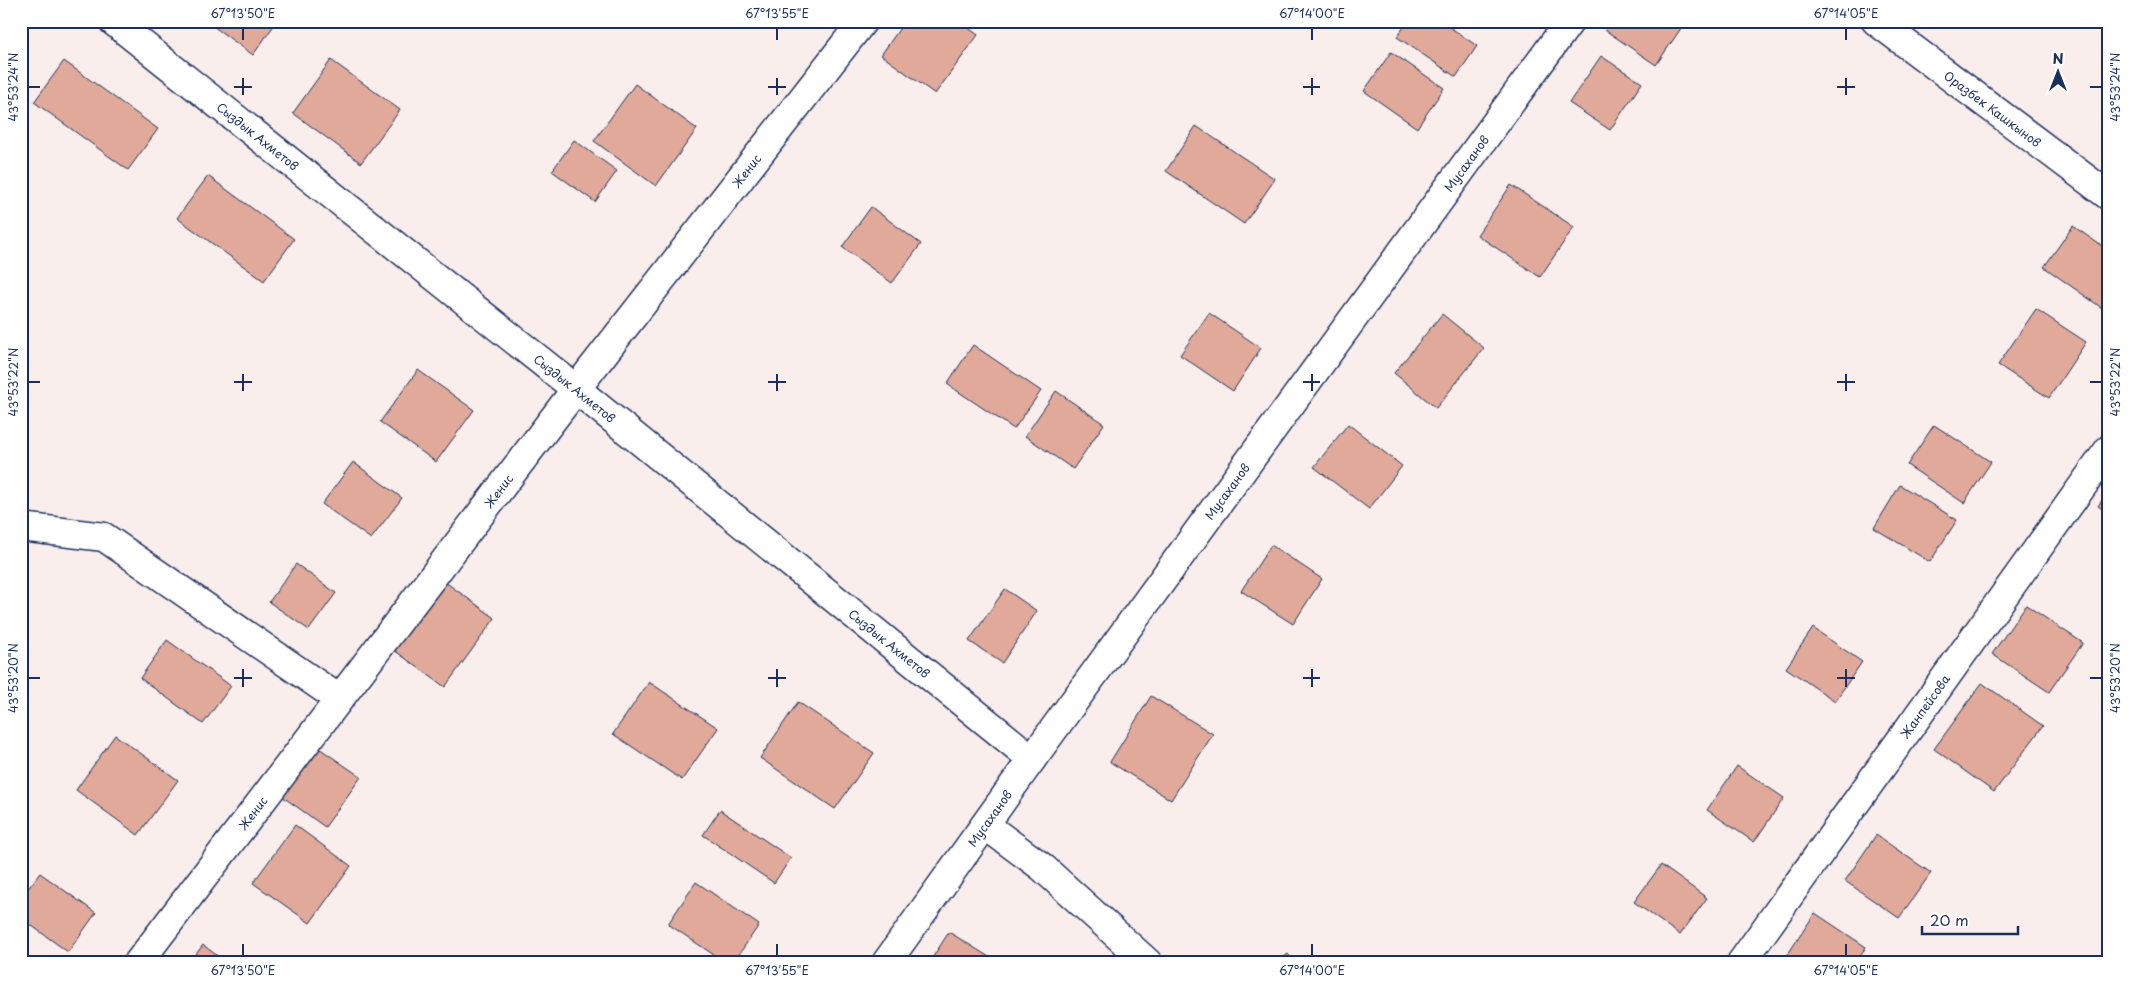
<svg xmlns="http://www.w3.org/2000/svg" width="2130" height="984" font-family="'Playpen Sans',sans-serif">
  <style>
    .building { fill: #e1a999; stroke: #1b2f5e }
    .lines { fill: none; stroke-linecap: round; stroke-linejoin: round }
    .street-casing { stroke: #1b2f5e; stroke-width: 31 }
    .street { stroke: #fff; stroke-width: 28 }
    .ticks { fill: none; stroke: #1b2f5e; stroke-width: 2 }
    .labels { text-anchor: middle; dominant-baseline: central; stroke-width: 5; stroke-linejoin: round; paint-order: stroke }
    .street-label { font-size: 12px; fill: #1b2f5e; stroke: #fff }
    .neatline { fill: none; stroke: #1b2f5e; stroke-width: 2 }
    .ticks-label { font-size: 12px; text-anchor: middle; fill: #1b2f5e }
  </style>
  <rect width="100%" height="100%" fill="#f9eeeb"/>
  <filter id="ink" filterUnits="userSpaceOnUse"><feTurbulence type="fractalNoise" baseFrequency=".02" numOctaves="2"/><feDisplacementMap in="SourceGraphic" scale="10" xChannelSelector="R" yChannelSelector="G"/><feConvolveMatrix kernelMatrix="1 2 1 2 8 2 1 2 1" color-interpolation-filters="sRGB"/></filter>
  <g filter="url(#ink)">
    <!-- building -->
    <path class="building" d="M206,21h71l-24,34z
      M905,21h54l19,14 -43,59 -54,-39z
      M1408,21h33l36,25 -21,31 -59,-40z
      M1611,21h75l-30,44 -51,-35z
      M1391,52l53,36 -27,40 -53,-37z
      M1601,56l41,27 -32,47 -41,-27z
      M331,60l69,50 -39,53 -68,-50z
      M64,61l94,68 -30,41 -94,-68z
      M635,84l62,45 -41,57 -62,-45z
      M1196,126l79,53 -31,45 -78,-53z
      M574,140l43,31 -22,31 -43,-31z
      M208,176l86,63 -30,42 -87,-63z
      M1511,185l63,42 -34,50 -63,-42z
      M871,207l50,37 -29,39 -50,-36z
      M2073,226l36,25v62l-65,-46z
      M2036,309l50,33 -37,56 -51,-33z
      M1209,313l52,35 -28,43 -53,-36z
      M1442,314l42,34 -48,60 -42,-35z
      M973,345l68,46 -27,38 -67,-45z
      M418,370l56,40 -38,52 -56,-40z
      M1056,391l48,33 -31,45 -48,-33z
      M1348,424l54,42 -33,43 -55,-42z
      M1934,425l57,37 -27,41 -57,-38z
      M353,462l49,36 -31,41 -49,-35z
      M1900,485l57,35 -27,42 -56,-34z
      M2109,490v24l-11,-8z
      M1271,545l51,34 -29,45 -52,-33z
      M296,564l40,29 -27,37 -40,-28z
      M441,579l54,39 -50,69 -54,-39z
      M1005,589l32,22 -35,52 -33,-22z
      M2026,605l57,38 -34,49 -57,-38z
      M1813,628l49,34 -27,39 -49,-33z
      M167,640l64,46 -28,38 -63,-46z
      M649,682l69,46 -36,52 -69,-46z
      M1982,683l61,43 -49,66 -60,-43z
      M1151,696l62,38 -42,66 -61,-38z
      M798,702l76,51 -39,56 -75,-51z
      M115,735l63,45 -40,55 -62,-45z
      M319,748l42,29 -36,50 -42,-30z
      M1737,766l47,32 -30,44 -47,-32z
      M720,810l71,48 -17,25 -71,-48z
      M295,825l56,41 -41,57 -57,-40z
      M1876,835l55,38 -32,45 -54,-37z
      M1661,865l46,33 -27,37 -46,-33z
      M40,873l56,40 -28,39 -47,-34v-20z
      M696,882l63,43 -26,38h-7l-58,-39z
      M1815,913l51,34 -11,16h-73z
      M949,932l45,28 -2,3h-63z
      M203,945l24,18h-38z
      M1288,954l7,9h-19z"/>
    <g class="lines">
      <!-- street casing -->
      <g class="street-casing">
        <g id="street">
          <path id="s1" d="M113,21l463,368 456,370"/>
          <path id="s2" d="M1876,21l233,175"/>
          <path d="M21,527l83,10 235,162"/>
          <path d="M985,825l57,42 106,96"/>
          <path id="s3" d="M138,963l438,-574 287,-368"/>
          <path id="s4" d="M886,963l146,-204 538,-738"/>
          <path id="s5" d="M1741,963l368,-514"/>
        </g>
      </g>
      <!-- street -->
      <use href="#street" class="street"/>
    </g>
  </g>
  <!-- ticks -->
  <path class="ticks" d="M243,28v12M777,28v12M1312,28v12M1846,28v12M243,78v17M777,78v17M1312,78v17M1846,78v17M28,87h12M234,87h18M768,87h18M1303,87h17M1837,87h18M2090,87h12M243,374v17M777,374v17M1312,374v17M1846,374v17M28,382h12M234,382h18M768,382h18M1303,382h17M1837,382h18M2090,382h12M243,669v18M777,669v18M1312,669v18M1846,669v18M28,678h12M234,678h18M768,678h18M1303,678h17M1837,678h18M2090,678h12M243,944v12M777,944v12M1312,944v12M1846,944v12"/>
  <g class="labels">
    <!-- street labels -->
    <g class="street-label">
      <text stroke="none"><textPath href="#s2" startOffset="146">Оразбек Кашкынов</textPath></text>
      <text stroke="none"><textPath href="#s1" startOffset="185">Сыздык Ахметов</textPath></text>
      <text stroke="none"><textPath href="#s4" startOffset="988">Мусаханов</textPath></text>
      <text stroke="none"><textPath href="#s3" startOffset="999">Женис</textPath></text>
      <text stroke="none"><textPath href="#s1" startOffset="590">Сыздык Ахметов</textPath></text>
      <text stroke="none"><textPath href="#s3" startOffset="594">Женис</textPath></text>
      <text stroke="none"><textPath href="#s4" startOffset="582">Мусаханов</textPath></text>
      <text stroke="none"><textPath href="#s1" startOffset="995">Сыздык Ахметов</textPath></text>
      <text stroke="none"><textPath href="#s5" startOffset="316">Жанпейсова</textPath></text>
      <text stroke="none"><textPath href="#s3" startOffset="189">Женис</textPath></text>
      <text stroke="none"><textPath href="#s4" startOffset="178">Мусаханов</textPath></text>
    </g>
  </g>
  <!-- margin -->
  <rect width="2130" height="984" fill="none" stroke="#fff" stroke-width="55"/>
  <!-- north arrow -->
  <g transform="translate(2058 72)" stroke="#ffffff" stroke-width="4" paint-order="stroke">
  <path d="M0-4L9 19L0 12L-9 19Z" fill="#1b2f5e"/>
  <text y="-8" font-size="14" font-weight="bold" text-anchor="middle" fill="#1b2f5e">N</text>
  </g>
  <!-- scale -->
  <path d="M1922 926v8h96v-8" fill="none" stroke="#1b2f5e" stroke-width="2.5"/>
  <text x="1930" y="926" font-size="15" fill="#1b2f5e" stroke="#ffffff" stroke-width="4" paint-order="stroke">20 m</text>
  <rect x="28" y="28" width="2074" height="928" class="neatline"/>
  <g class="ticks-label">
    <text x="243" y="18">67°13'50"E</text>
    <text x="777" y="18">67°13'55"E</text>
    <text x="1312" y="18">67°14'00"E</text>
    <text x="1846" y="18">67°14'05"E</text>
    <text transform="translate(14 87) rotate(-90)" y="4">43°53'24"N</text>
    <text transform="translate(2116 87) rotate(-90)" y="4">43°53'24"N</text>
    <text transform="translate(14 382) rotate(-90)" y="4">43°53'22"N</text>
    <text transform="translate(2116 382) rotate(-90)" y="4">43°53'22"N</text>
    <text transform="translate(14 678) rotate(-90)" y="4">43°53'20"N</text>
    <text transform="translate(2116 678) rotate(-90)" y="4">43°53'20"N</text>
    <text x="243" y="975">67°13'50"E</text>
    <text x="777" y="975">67°13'55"E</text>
    <text x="1312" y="975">67°14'00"E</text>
    <text x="1846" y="975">67°14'05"E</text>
  </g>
</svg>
